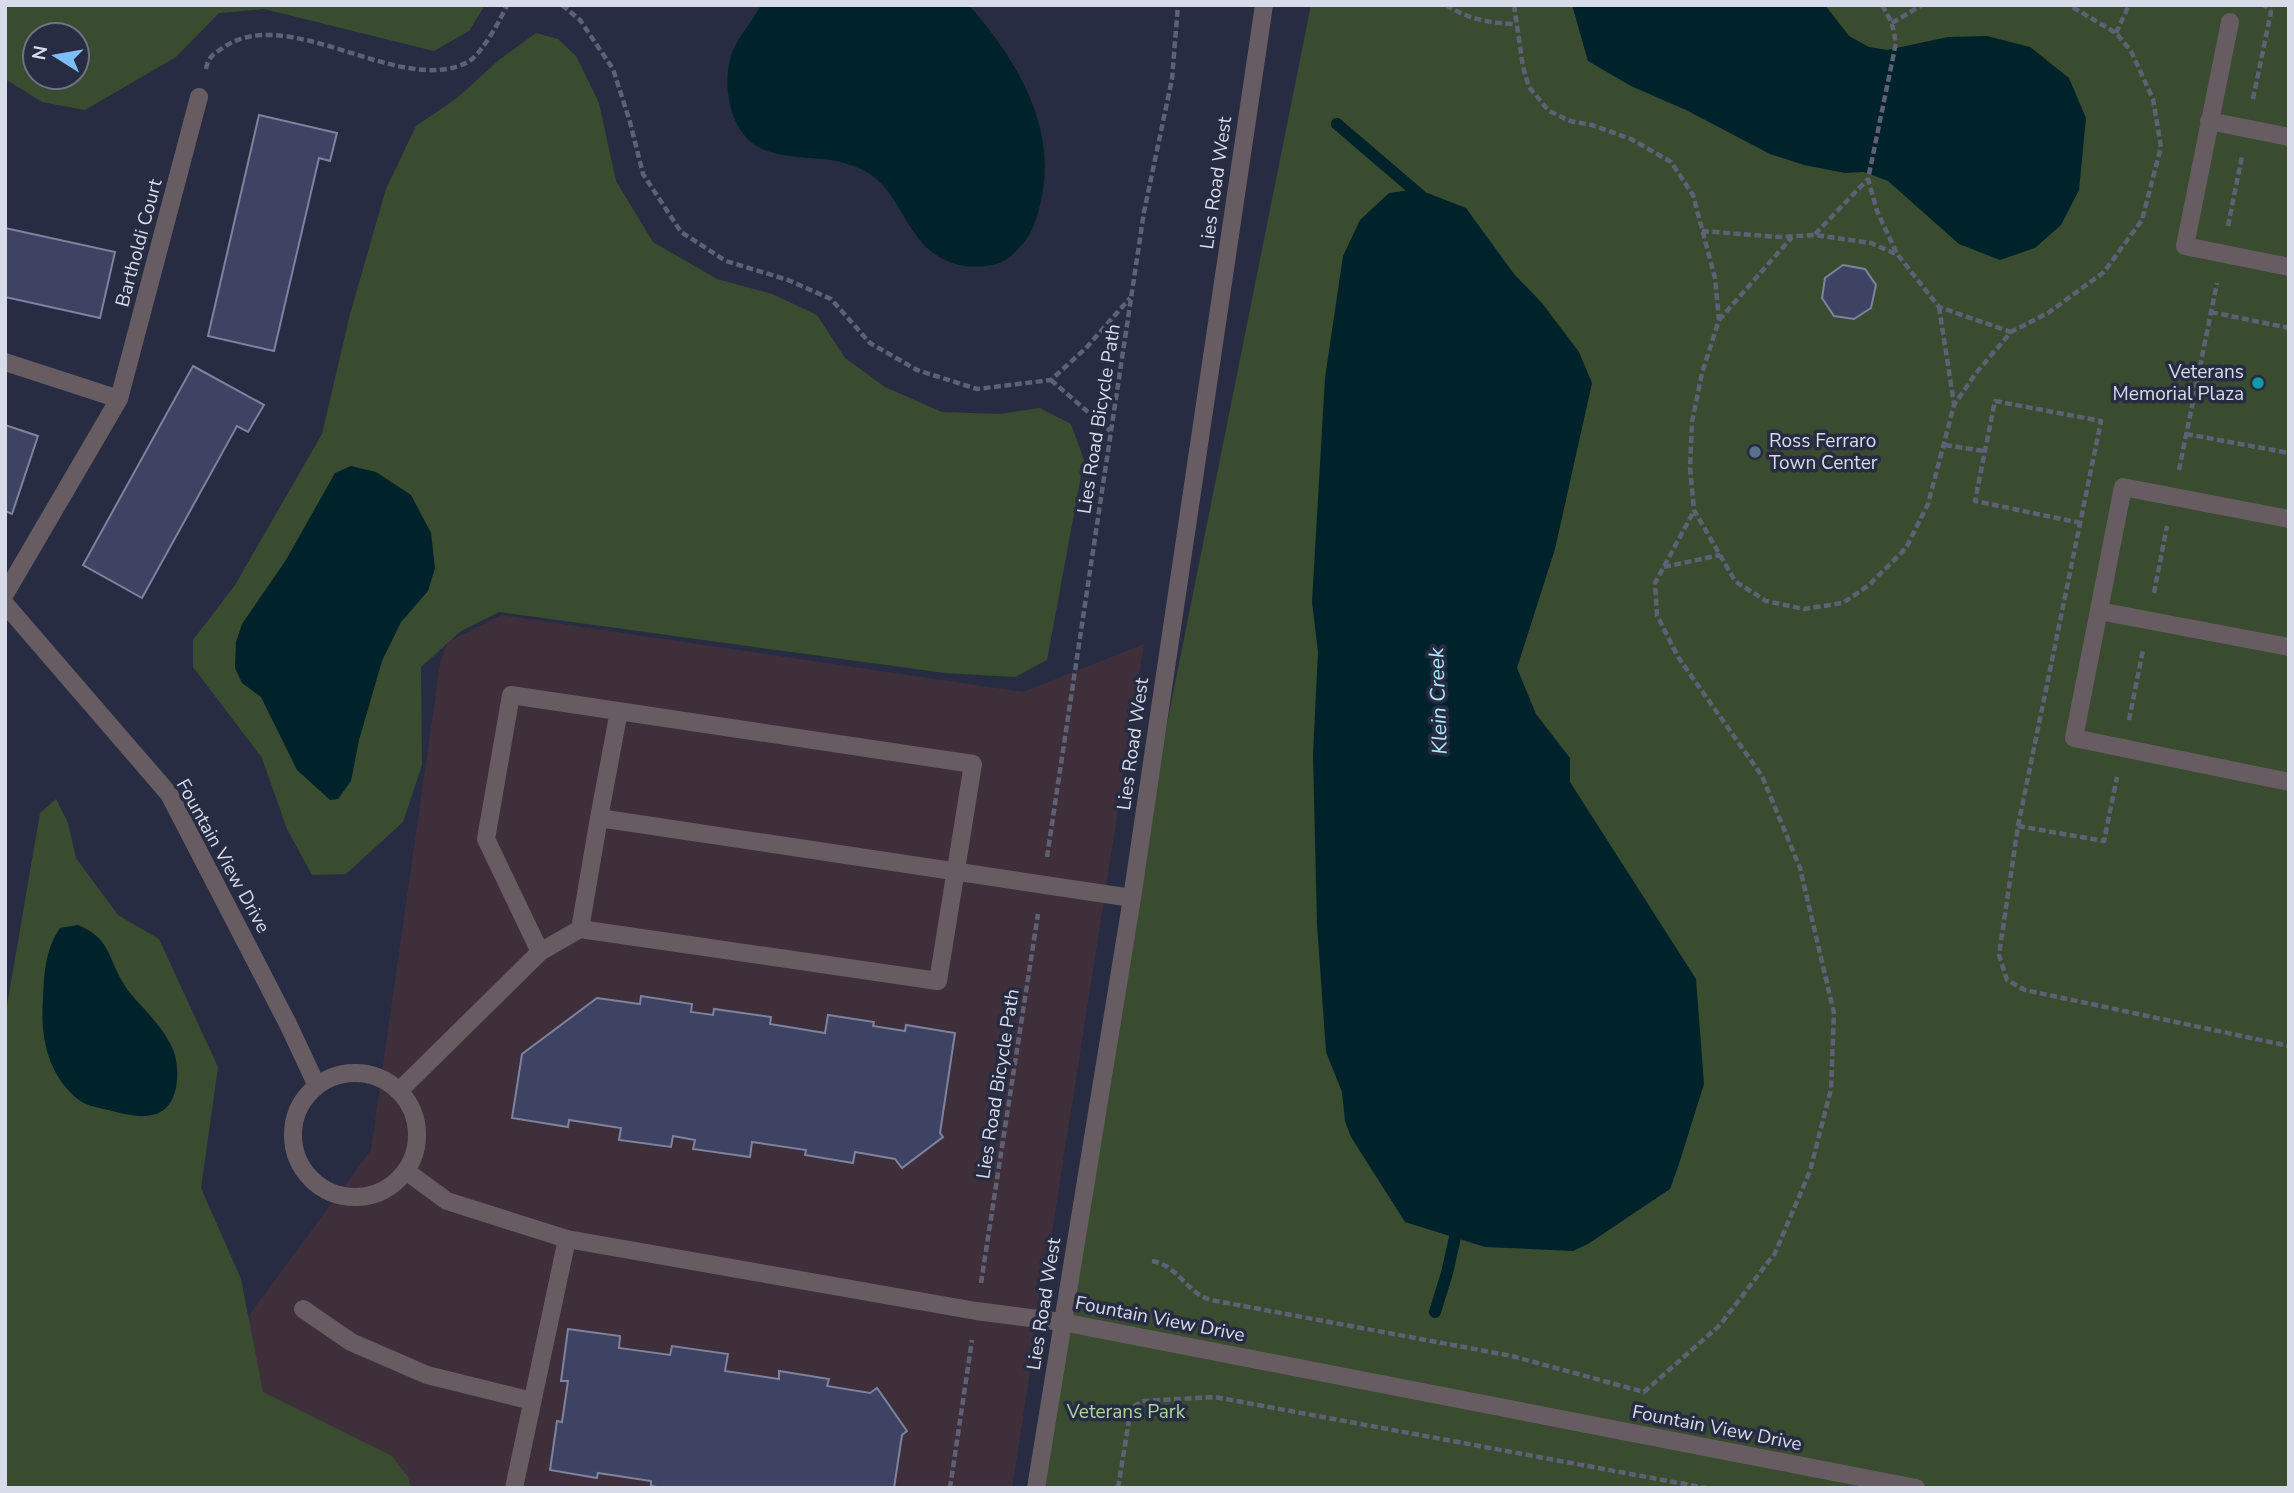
<svg xmlns="http://www.w3.org/2000/svg" width="2294" height="1493" font-family="'Nunito Sans',sans-serif">
  <style>
    .commercial { fill: #3f2f3b }
    .green { fill: #394c2f; fill-rule: evenodd }
    .water { fill: #00222b }
    .lines { fill: none; stroke-linecap: round; stroke-linejoin: round }
    .stream { stroke: #00222b; stroke-width: 12 }
    .building { fill: #3e4363; stroke: #7d829e; stroke-width: 2 }
    .path { stroke: #5d6175; stroke-width: 4.5; stroke-dasharray: 7 3.5; stroke-linecap: butt }
    .service { stroke: #685c63; stroke-width: 18 }
    .minor { stroke: #685c63; stroke-width: 18 }
    .tertiary { stroke: #685c63; stroke-width: 18 }
    .culture-dot { fill: #0f9aa8; stroke: #282c42; stroke-width: 2.5 }
    .service-dot { fill: #5c6f8a; stroke: #282c42; stroke-width: 2.5 }
    .labels { text-anchor: middle; dominant-baseline: central; stroke-width: 7; stroke-linejoin: round; paint-order: stroke }
    .street-label { font-size: 19px; fill: #d8dbea; stroke: #282c42 }
    .poi-label { font-size: 19px; fill: #d8dbea; stroke: #282c42; text-anchor: end }
    .park-label { font-size: 19px; fill: #b0d59e; stroke: #282c42 }
    .water-label { font-size: 21px; font-style: italic; fill: #aae7fb; stroke: #282c42 }
  </style>
  <rect width="100%" height="100%" fill="#282c42"/>
  <!-- commercial -->
  <path class="commercial" d="M502,615l521,77 121,-48 -132,844h-728l-68,-128 155,-210 69,-486 8,-22z"/>
  <!-- green -->
  <path class="green" d="M5,5h480l-16,26 -35,20 -170,-42 -45,4 -43,44 -91,53 -43,-8 -37,-23zM35,35h42v42h-42z
    M1311,5h978v1483h-1253l96,-590z
    M536,33l22,6 18,17 23,47 17,78 37,61 64,37 55,15 45,21 28,43 40,29 57,25 57,2 41,-6 31,16 13,36 -37,200 -32,17 -70,-4 -446,-61 -38,19 -40,36 1,98 -19,57 -57,52 -34,1 -25,-46 -25,-71 -69,-91v-27l42,-55 87,-151 28,-120 36,-125 30,-63 41,-28 42,-38z
    M56,799l12,24 8,35 42,57 41,24 59,128 -17,121 40,91 22,113 129,64 16,21 3,11h-406v-471l35,-204z"/>
  <!-- water -->
  <path class="water" d="M761,5h208c46,53 87,118 73,191 -4,20 -9,38 -23,52 -4,4 -8,9 -12,11 -12,9 -38,9 -52,5 -51,-16 -50,-71 -90,-93 -35,-18 -64,-9 -98,-20 -38,-12 -47,-69 -34,-101 7,-15 20,-30 28,-45z
    M1572,5h253l24,31 20,11 18,3 61,-13 39,-1 43,11 39,31 17,40 -7,72 -18,35 -26,23 -35,12 -41,-16 -71,-63 -24,-9 -19,1 -41,-8 -34,-11 -84,-44 -55,-24 -43,-25z
    M1417,189l49,19 48,66 28,29 37,49 13,31 -37,166 -38,119 19,46 34,44v24l126,197 8,105 -26,83 -8,22 -82,55 -15,7 -88,-4 -80,-25 -54,-85 -6,-16 -3,-29 -16,-40 -9,-128 -4,-170 5,-102 -6,-50 13,-224 18,-122 17,-36 29,-27z
    M351,466l25,6 35,23 20,38 4,35 -7,23 -27,31 -19,39 -23,79 -8,41 -13,18 -8,1 -33,-30 -36,-73 -19,-14 -7,-15 1,-26 6,-18 44,-64 49,-87z
    M78,925c31,13 29,29 44,56 7,14 21,25 30,37 6,7 12,14 16,22 8,12 10,26 9,40 -4,42 -34,40 -68,30 -9,-2 -23,-4 -30,-10 -31,-24 -39,-63 -36,-100 1,-26 2,-50 17,-72z"/>
  <g class="lines">
    <!-- stream -->
    <path class="stream" d="M1337,124l83,71 1,8
      M1435,1312l12,-39 11,-49"/>
  </g>
  <!-- building -->
  <path class="building" d="M259,115l78,18 -7,28 -11,-3 -45,193 -66,-15z
    M5,228l110,24 -15,66 -95,-21z
    M1843,265l22,4 11,16 -5,23 -17,11 -20,-3 -12,-18 3,-20z
    M193,366l71,39 -16,27 -11,-6 -95,172 -59,-33z
    M5,425l33,11 -26,78 -7,-3z
    M641,996l51,8 -1,8 22,3 1,-6 57,8 -1,7 55,9 3,-18 46,7 -1,4 32,5 1,-6 49,8 -15,100 3,4 -41,31 -7,-9 -40,-7 -2,11 -48,-8 1,-5 -54,-8 -2,15 -57,-8 2,-9 -22,-4 -2,11 -52,-7 2,-12 -52,-8 -1,7 -56,-9 10,-64 75,-56 43,6z
    M568,1329l52,7 -1,12 51,7 2,-9 56,8 -3,17 54,8v-8l50,8 -2,7 43,7 7,-5 30,43 -5,4 -8,53h-230l-13,-2v-5l-53,-8 -1,5 -47,-8 7,-49 5,1 6,-41h-7z"/>
  <g class="lines">
    <!-- path -->
    <path class="path" d="M562,5l18,15 33,49 17,53 13,52 38,58 45,29 62,19 43,19 39,44 47,27 60,19 74,-9 35,-32 44,-50
      M1446,5c21,14 44,18 69,19
      M1514,5l9,62 6,20 20,24 21,10 22,4 39,14 40,23 22,33 22,83 4,42 -17,53 -10,49 -2,46 4,42 41,71 31,20 38,8 39,-6 26,-18 37,-37 22,-44 26,-99 22,-32 35,-41 37,-19 56,-41 38,-52 19,-73 -8,-48 -22,-48 -15,-18 -47,-28
      M1882,5l10,18 4,20 -28,136 9,32 20,43
      M1892,23l30,-18
      M2116,33l13,-28
      M206,69c2,-11 6,-14 15,-20 67,-49 178,49 247,13 13,-7 33,-43 39,-57
      M2253,99l18,-87 -7,-7
      M2228,226l14,-70
      M1702,231l77,6 36,-2 56,8 27,12 41,52 72,25
      M1815,234l53,-55
      M1939,307l15,97
      M2211,312l78,16
      M1719,320l73,-83
      M1051,380l59,51
      M2186,434l103,19
      M1945,445l39,6
      M2179,470l38,-187
      M2081,523l-106,-22 20,-100 106,20 -83,405 -19,129 8,25 18,10 264,56
      M1664,567l56,-12
      M2154,593l13,-67
      M2129,720l14,-70
      M2018,826l86,15 13,-64
      M1047,857l97,-645 28,-133 6,-74
      M1152,1261c26,4 34,32 59,39l301,56 132,36 76,-67 55,-72 35,-82 21,-82 3,-76 -34,-145 -38,-92 -84,-119 -21,-42 -2,-32 39,-72
      M981,1283l57,-369
      M950,1488l22,-148
      M1118,1488l13,-80 12,-7 72,-4 491,91"/>
    <!-- service -->
    <path class="service" d="M2230,22l-45,224 104,21
      M2209,121l80,16
      M2289,519l-166,-32 -49,251 215,44
      M2099,611l190,36
      M599,818l20,-107
      M540,952l-54,-113 25,-144 462,69 -35,217 -358,-52
      M399,1091l141,-139 40,-23 19,-111 533,80
      M303,1309l48,33 76,33 105,26
      M514,1488l53,-249"/>
    <!-- minor -->
    <path class="minor" d="M5,362l114,37
      M5,594l114,-195 80,-302
      M5,604l164,190 119,230 29,62
      M293 1135a62 62 0 1 1 124 0a62 62 0 1 1-124 0Z
      M406,1171l41,30 120,38 409,72 86,11 854,166"/>
    <!-- tertiary -->
    <path class="tertiary" d="M1036,1488l96,-590 132,-893"/>
  </g>
  <!-- markers -->
  <circle class="culture-dot" cx="2258" cy="383" r="7"/>
  <circle class="service-dot" cx="1755" cy="452" r="7"/>
  <g class="labels">
    <!-- street labels -->
    <g class="street-label">
      <text transform="translate(1216 183) rotate(-82)">Lies Road West</text>
      <text transform="translate(139 243) rotate(-75)">Bartholdi Court</text>
      <text transform="translate(1099 419) rotate(-81)">Lies Road Bicycle Path</text>
      <text transform="translate(1133 744) rotate(-82)">Lies Road West</text>
      <text transform="translate(223 856) rotate(61)">Fountain View Drive</text>
      <text transform="translate(998 1084) rotate(-81)">Lies Road Bicycle Path</text>
      <text transform="translate(1044 1304) rotate(-81)">Lies Road West</text>
      <text transform="translate(1160 1319) rotate(11)">Fountain View Drive</text>
      <text transform="translate(1717 1428) rotate(11)">Fountain View Drive</text>
    </g>
    <!-- poi labels -->
    <g class="poi-label">
      <text x="2244" y="372">Veterans<tspan x="2244" dy="22">Memorial Plaza</tspan></text>
      <text x="1769" y="441" text-anchor="start">Ross Ferraro<tspan x="1769" dy="22">Town Center</tspan></text>
    </g>
    <!-- park labels -->
    <g class="park-label">
      <text x="1126" y="1412">Veterans Park</text>
    </g>
    <!-- water labels -->
    <g class="water-label">
      <text transform="translate(1438 701) rotate(-92)">Klein Creek</text>
    </g>
  </g>
  <!-- border -->
  <rect width="2294" height="1493" fill="none" stroke="#d8dbea" stroke-width="14"/>
  <!-- north arrow -->
  <g transform="translate(56 56) rotate(281)"><circle r="33" fill="#282c42" stroke="#6e7285" stroke-width="2"/>
  <path d="M0-5L12 26L0 18L-12 26Z" fill="#7dbef9"/>
  <text y="-10" font-size="19" font-weight="bold" text-anchor="middle" fill="#d8dbea">N</text>
  </g>
</svg>
